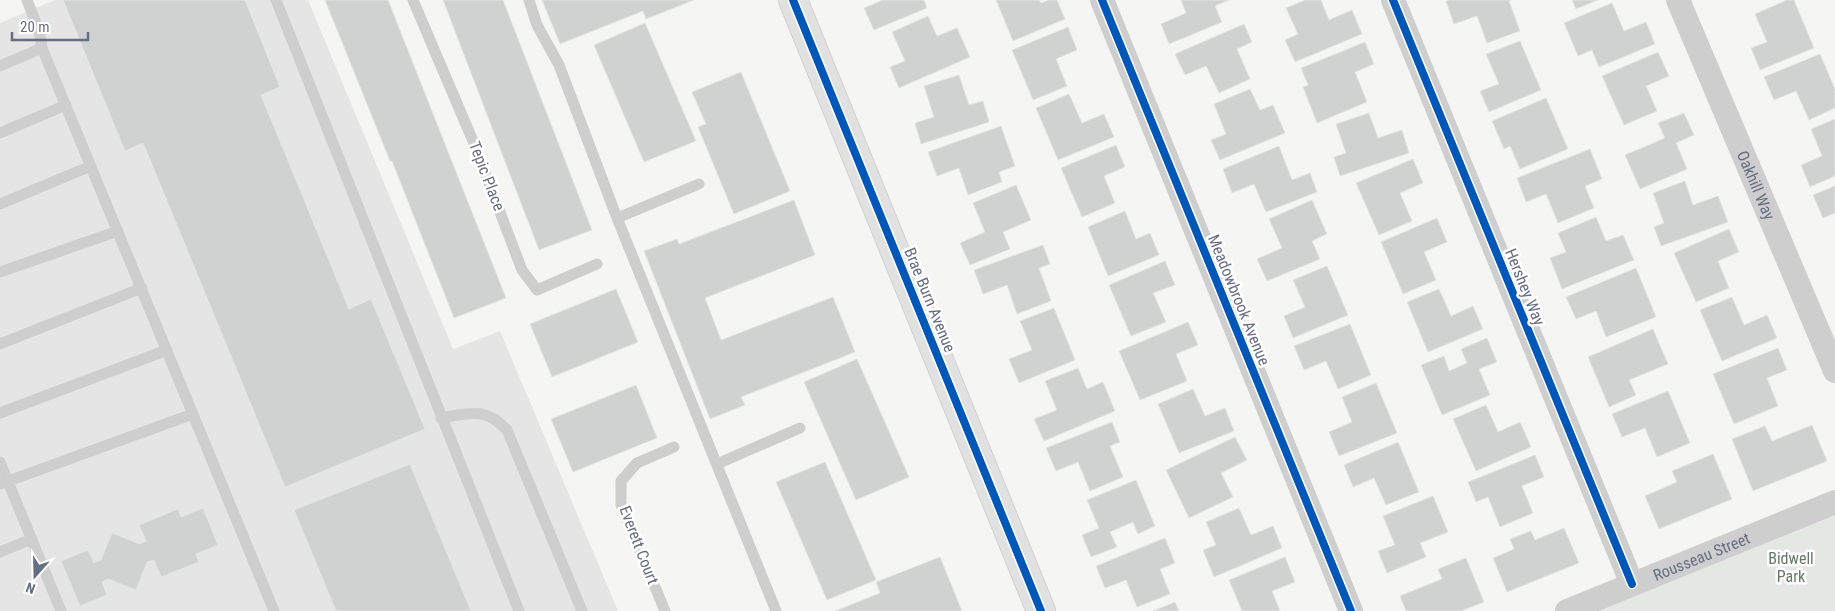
<svg xmlns="http://www.w3.org/2000/svg" width="1835" height="611" font-family="'Roboto Condensed',sans-serif">
  <style>
    .built { fill: #e5e5e6 }
    .green { fill: #e3e8e3 }
    .building { fill: #d0d1d1; stroke: #e4e4e4 }
    .lines { fill: none; stroke-linecap: round; stroke-linejoin: round }
    .secondary-casing { stroke: #d1d1d2; stroke-width: 30 }
    .lane { stroke: #cececf; stroke-width: 11 }
    .street { stroke: #cececf; stroke-width: 24 }
    .secondary { stroke: #e1e1e2; stroke-width: 28 }
    .cycleway-casing { stroke: #fff; stroke-width: 11 }
    .cycleway { stroke: #0057b8; stroke-width: 8 }
    .labels { text-anchor: middle; dominant-baseline: central; stroke-width: 5; stroke-linejoin: round; paint-order: stroke }
    .street-label { font-size: 16px; fill: #676d82; stroke: #fff }
    .park-label { font-size: 16px; fill: #667968; stroke: #fff }
  </style>
  <rect width="100%" height="100%" fill="#f5f5f4"/>
  <!-- built -->
  <path class="built" d="M55,0h253l145,349 47,-18 118,280h-618v-588z"/>
  <!-- green -->
  <path class="green" d="M1835,502v109h-268z"/>
  <!-- building -->
  <path class="building" d="M63,0h182l35,87 -19,8 88,214 22,-10 54,130 -140,58 -142,-344 -18,8z
    M325,0h63l118,298 -52,20 -62,-157h-2z
    M443,0h60l89,230 -53,20z
    M542,0h152l-48,19 -3,-8 -83,33z
    M883,0h41l3,8 -53,22 -10,-22z
    M996,0h43l2,3 8,-3h8l8,19 -52,22z
    M1181,0h48l-14,6 7,16 -53,22 -8,-20 25,-11z
    M1305,0h16l8,20 23,-10 10,24 -67,28 -10,-22 13,-6 -12,-26z
    M1449,0h62l-2,1 11,30 -33,12 -10,-27 -23,8 -8,-23z
    M1572,0h26l-22,9z
    M1787,0h7l20,48 -54,22 -9,-22 16,-6 -12,-28z
    M1612,3l12,28 22,-9 9,22 -56,23 -7,-17 -14,6 -14,-33z
    M928,16l9,20 20,-8 13,29 -71,31 -9,-21 15,-6 -13,-29z
    M645,23l51,118 -52,21 -50,-117z
    M1244,24l8,18 -15,7 13,30 -31,14 -13,-27 -21,9 -10,-21z
    M1068,27l9,23 -21,9 11,27 -34,14 -21,-50z
    M1520,41l21,49 -52,22 -9,-21 19,-7 -13,-30z
    M1365,42l9,22 -19,8 12,30 -50,21 -14,-36 5,-2 -7,-17z
    M1658,52l11,24 -23,10 11,25 -33,14 -22,-49z
    M1820,54l15,35v19l-26,12 -13,-29 -22,9 -10,-23z
    M741,72l49,119 -56,23 -36,-87 8,-3 -14,-32z
    M959,75l10,30 14,-4 6,21 -68,22 -6,-21 19,-6 -10,-31z
    M1250,89l10,21 13,-5 12,28 -65,27 -9,-20 15,-6 -12,-30z
    M1069,94l13,29 22,-9 10,23 -56,23 -22,-52z
    M1546,98l22,51 -48,20 -10,-23 -6,3 -12,-28z
    M1369,113l9,25 24,-8 7,23 -69,23 -6,-19 12,-4 -10,-29z
    M1684,113l10,22 -18,8 11,26 -47,20 -15,-34 40,-17 -7,-15z
    M1835,119v57l-25,11 -9,-22 21,-9 -11,-27z
    M1001,126l14,40 -16,6 3,10 -34,13 -9,-27 -22,8 -9,-24z
    M1116,145l9,22 -21,9 11,27 -33,14 -21,-49z
    M1279,146l13,34 18,-7 7,19 -51,20 -12,-28 -22,9 -9,-24z
    M1590,149l12,30 -17,7 9,22 -36,15 -12,-29 -20,8 -9,-24z
    M1413,159l10,24 -23,10 12,28 -33,14 -23,-52z
    M1685,181l8,24 25,-9 10,26 -67,24 -7,-19 10,-4 -11,-30z
    M1016,185l15,35 -28,12 7,17 -40,16 -10,-22 25,-11 -12,-29z
    M1835,186v27l-12,5 -10,-23z
    M794,200l21,55 -110,43 16,42 112,-43 22,55 -114,45 4,8 -35,14 -66,-168 33,-12 2,5z
    M1312,200l15,34 -15,7 8,18 -53,22 -10,-22 25,-11 -13,-29z
    M1125,211l11,28 14,-6 9,22 -51,21 -20,-49z
    M1596,217l10,24 17,-6 11,25 -72,29 -12,-31 16,-6 -8,-19z
    M1437,218l10,24 -23,10 12,28 -33,14 -22,-52z
    M1729,229l10,23 -21,9 11,27 -33,14 -22,-49z
    M1043,245l7,19 -11,4 12,33 -34,13 -10,-29 -24,9 -9,-24z
    M1165,261l10,24 -22,8 13,29 -35,14 -22,-51z
    M1327,266l21,49 -55,23 -9,-22 21,-9 -12,-27z
    M1636,268l20,49 -50,20 -10,-26 -20,8 -10,-22z
    M616,289l22,53 -86,35 -22,-53z
    M1439,289l12,27 22,-10 10,23 -55,23 -21,-50z
    M1732,297l12,28 23,-10 10,23 -55,23 -22,-51z
    M1054,308l21,52 -56,23 -10,-24 23,-9 -12,-29z
    M1188,322l10,23 -22,9 11,27 -47,19 -21,-49z
    M1350,324l21,51 -33,14 -12,-28 -22,9 -10,-24z
    M1653,329l15,35 -39,16 7,15 -27,12 -21,-50z
    M1487,338l10,24 -18,7 11,26 -48,20 -21,-50 23,-9 5,15 18,-8 -6,-14z
    M1778,348l9,22 -20,8 11,28 -44,18 -21,-50z
    M857,359l52,118 -53,23 -52,-118z
    M1078,368l9,21 16,-7 12,29 -71,30 -10,-22 23,-9 -12,-29z
    M1376,383l21,50 -58,23 -10,-24 23,-10 -10,-25z
    M636,385l21,53 -84,34 -22,-53z
    M1193,389l12,27 20,-8 9,23 -55,22 -21,-49z
    M1668,391l22,52 -33,14 -12,-29 -23,9 -10,-23z
    M1486,405l12,27 22,-10 11,25 -55,24 -23,-52z
    M1112,422l8,20 -10,4 13,31 -33,14 -12,-29 -22,9 -10,-23z
    M1812,425l15,36 -74,30 -21,-52 33,-13 7,15z
    M1235,437l12,23 -26,13 12,24 -44,21 -23,-48z
    M1398,442l21,50 -33,13 -12,-27 -21,9 -9,-22z
    M1713,454l19,45 -73,30 -14,-33 32,-14 -5,-11z
    M1535,455l9,22 -22,9 11,27 -33,14 -12,-30 -12,5 -8,-20z
    M825,462l51,118 -49,20 -51,-118z
    M410,464l61,147h-135l-42,-101z
    M1136,480l19,46 -17,8 -5,-12 -23,10 7,15 -26,10 -9,-22 17,-7 -12,-28z
    M1433,496l15,36 -28,11 6,14 -39,16 -9,-22 17,-6 -12,-29z
    M203,508l15,37 -22,9 3,8 -38,15 -7,-17 -7,2 -11,28 -28,-11 -6,3 5,13 -27,11 -19,-45 27,-11 6,13 7,-3 11,-27 28,11 6,-3 -7,-16 39,-16 3,8z
    M1239,508l12,27 22,-9 9,22 -68,29 -11,-27 13,-5 -10,-23z
    M1564,528l15,35 -72,29 -14,-34 21,-9 -4,-10 21,-8 4,9z
    M1165,538l10,25 -15,6 10,25 -33,13 -11,-27 -21,8 -9,-22z
    M940,557l22,54h-127l45,-18 -4,-11z
    M1285,557l10,25 -23,9 8,20h-38l-13,-31z
    M1466,558l18,44 -23,9h-55l-6,-15 42,-17 -4,-10z
    M1175,602l4,9h-26z"/>
  <g class="lines">
    <!-- secondary casing -->
    <g class="secondary-casing">
      <path id="secondary" d="M793,0l248,611"/>
    </g>
    <!-- lane -->
    <path class="lane" d="M27,0l12,31 3,17 232,563
      M276,0l243,611
      M413,0l60,141 49,129 15,20 60,-26
      M529,0l8,25 22,40 58,153 159,393
      M0,66l42,-18
      M0,133l66,-28
      M0,204l91,-38
      M617,218l82,-34
      M0,272l118,-41
      M0,344l142,-56
      M0,413l167,-63
      M441,418c28,-5 45,-11 66,12l75,181
      M0,462l61,149
      M717,464l83,-36
      M0,484l193,-70
      M0,552l32,-13
      M665,611l-44,-106v-24l16,-18 37,-16"/>
    <!-- street -->
    <g class="street">
      <path d="M1102,0l249,611"/>
      <path d="M1393,0l239,584"/>
      <path id="s1" d="M1678,0l157,371"/>
      <path id="s2" d="M1567,611l268,-109"/>
    </g>
    <!-- secondary -->
    <use href="#secondary" class="secondary"/>
    <!-- cycleway casing -->
    <g class="cycleway-casing">
      <path id="cycleway" d="M793,0l248,611
        M1102,0l249,611
        M1393,0l239,584"/>
    </g>
    <!-- cycleway -->
    <use href="#cycleway" class="cycleway"/>
  </g>
  <g class="labels">
    <!-- street labels -->
    <g class="street-label">
      <text transform="translate(487 176) rotate(69)">Tepic Place</text>
      <text stroke="none"><textPath href="#s1" startOffset="201">Oakhill Way</textPath></text>
      <text transform="translate(1525 287) rotate(68)">Hershey Way</text>
      <text transform="translate(930 300) rotate(68)">Brae Burn Avenue</text>
      <text transform="translate(1239 300) rotate(68)">Meadowbrook Avenue</text>
      <text transform="translate(639 545) rotate(69)">Everett Court</text>
      <text stroke="none"><textPath href="#s2" startOffset="145">Rousseau Street</textPath></text>
    </g>
    <!-- park labels -->
    <g class="park-label">
      <text x="1791" y="558">Bidwell<tspan x="1791" dy="18">Park</tspan></text>
    </g>
  </g>
  <!-- north arrow -->
  <g transform="translate(35 576) rotate(200)" stroke="#ffffff" stroke-width="4" paint-order="stroke">
  <path d="M0-4L9 19L0 12L-9 19Z" fill="#676d82"/>
  <text y="-8" font-size="14" font-weight="bold" text-anchor="middle" fill="#676d82">N</text>
  </g>
  <!-- scale -->
  <path d="M12 32v8h76v-8" fill="none" stroke="#676d82" stroke-width="2.5"/>
  <text x="20" y="32" font-size="15" fill="#676d82" stroke="#ffffff" stroke-width="4" paint-order="stroke">20 m</text>
</svg>
